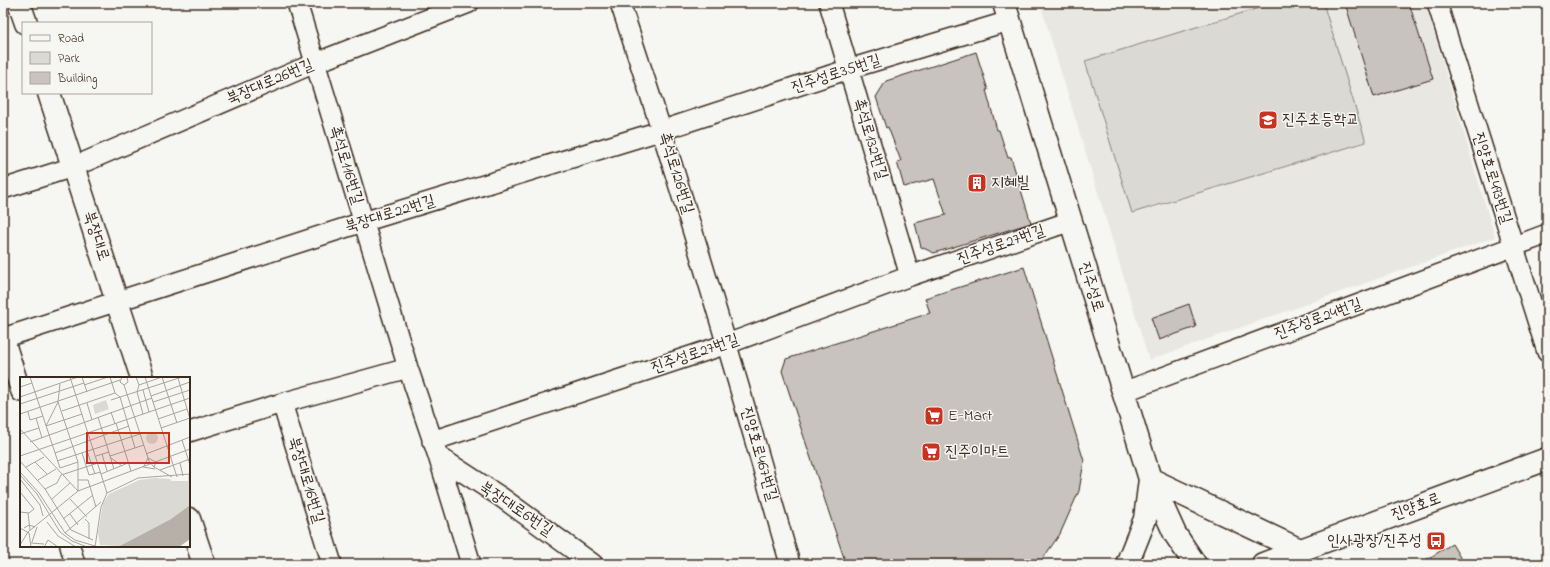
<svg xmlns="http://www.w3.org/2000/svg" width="1550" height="567" font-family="'Indie Flower','Poor Story',sans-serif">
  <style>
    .built { fill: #e8e7e2 }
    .green { fill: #dad9d3; stroke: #8a8278 }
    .building { fill: #c8c3be; stroke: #3b2a1e }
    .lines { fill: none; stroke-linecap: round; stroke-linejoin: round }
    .street-casing { stroke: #3b2a1e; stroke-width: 22 }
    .secondary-casing { stroke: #3b2a1e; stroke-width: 25 }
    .street { stroke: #f6f6f2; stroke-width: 19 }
    .secondary { stroke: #f6f6f2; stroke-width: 22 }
    .labels { text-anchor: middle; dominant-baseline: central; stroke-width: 3; stroke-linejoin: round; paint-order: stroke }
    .street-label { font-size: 16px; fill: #3b2a1e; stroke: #f6f6f2 }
    .poi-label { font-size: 16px; fill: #3b2a1e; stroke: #f6f6f2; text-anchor: start }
    .inset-road { fill: none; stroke: #aba49d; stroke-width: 1 }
    .view { fill: #c8321e; fill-opacity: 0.15; stroke: #c8321e; stroke-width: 2 }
    .inset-edge { fill: none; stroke: #3b2a1e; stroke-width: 2 }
  </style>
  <rect width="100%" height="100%" fill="#f6f6f2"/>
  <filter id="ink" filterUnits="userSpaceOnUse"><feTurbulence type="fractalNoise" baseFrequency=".025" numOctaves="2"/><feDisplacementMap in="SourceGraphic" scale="8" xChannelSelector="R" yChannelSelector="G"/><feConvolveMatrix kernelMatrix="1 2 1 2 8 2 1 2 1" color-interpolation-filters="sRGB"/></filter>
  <g filter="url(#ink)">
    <!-- built -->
    <path class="built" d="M1040,3h385l70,234 -346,123z"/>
    <!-- green -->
    <path class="green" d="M1275,3h48l43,139 -234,71 -47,-152z"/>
    <!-- building -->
    <path class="building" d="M1345,3h64l24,76 -59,18z
      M976,52l12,38h-2l11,40h2l9,28 3,-1 20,66 -97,30 -13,-6 -6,-24 31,-8 -12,-36 -30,8 -7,-25 4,-1 -13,-34 -2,1 -10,-31 10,-16z
      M1024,267l60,194 -5,30 -19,43 -21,30h-193l-64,-193 4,-12 144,-46 -5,-15z
      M1189,304l7,23 -37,13 -8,-22z
      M1452,544l12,20h-45z"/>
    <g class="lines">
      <!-- street casing -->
      <g class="street-casing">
        <path id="street" d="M297,3l111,365 30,88 33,108
          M620,3c62,185 117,373 170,561
          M829,3l81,273
          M1437,3l110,349
          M3,189l70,-22 242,-104 154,-60
          M3,338l360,-116 300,-92 186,-61 160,-48
          M4,338l17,54
          M1123,392l424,-158
          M282,403l50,161
          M189,432l93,-29 126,-35
          M432,441l295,-97 183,-68 161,-55
          M438,456l63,41 92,67
          M70,546l5,18"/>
      </g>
      <!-- secondary casing -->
      <g class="secondary-casing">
        <path id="secondary" d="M19,3l7,20
          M1004,3l146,476 25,55 20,30
          M49,93l93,285
          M189,519l15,45
          M1127,564l18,-45 5,-40 150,71 -3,8
          M1263,564l284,-105"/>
      </g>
      <!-- street -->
      <use href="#street" class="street"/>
      <!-- secondary -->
      <use href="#secondary" class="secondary"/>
    </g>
  </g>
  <!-- icons -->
  <defs>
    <g id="school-square" transform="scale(1)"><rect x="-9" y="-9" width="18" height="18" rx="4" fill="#c8321e" stroke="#f6f6f2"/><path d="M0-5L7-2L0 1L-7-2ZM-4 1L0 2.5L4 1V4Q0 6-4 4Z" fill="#fff"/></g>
    <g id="building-square" transform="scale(1)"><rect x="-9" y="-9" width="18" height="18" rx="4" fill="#c8321e" stroke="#f6f6f2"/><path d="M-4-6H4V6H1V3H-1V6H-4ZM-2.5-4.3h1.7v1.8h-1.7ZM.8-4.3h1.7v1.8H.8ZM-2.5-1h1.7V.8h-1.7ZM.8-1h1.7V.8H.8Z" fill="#fff"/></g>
    <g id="supermarket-square" transform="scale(1)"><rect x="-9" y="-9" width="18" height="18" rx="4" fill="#c8321e" stroke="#f6f6f2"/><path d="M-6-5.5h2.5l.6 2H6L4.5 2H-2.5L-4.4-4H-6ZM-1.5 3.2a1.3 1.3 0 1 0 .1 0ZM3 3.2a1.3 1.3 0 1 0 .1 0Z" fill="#fff"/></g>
    <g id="bus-square" transform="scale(1)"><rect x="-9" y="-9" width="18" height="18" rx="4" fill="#c8321e" stroke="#f6f6f2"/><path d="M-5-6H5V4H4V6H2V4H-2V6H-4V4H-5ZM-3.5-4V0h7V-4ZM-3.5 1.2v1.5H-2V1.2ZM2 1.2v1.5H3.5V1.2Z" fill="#fff"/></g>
  </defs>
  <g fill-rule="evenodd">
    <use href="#school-square" x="1268" y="120"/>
    <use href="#building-square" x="977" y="183"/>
    <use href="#supermarket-square" x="934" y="416"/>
    <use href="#supermarket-square" x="931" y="452"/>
    <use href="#bus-square" x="1436" y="541"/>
  </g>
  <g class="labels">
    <!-- street labels -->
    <g class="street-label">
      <text transform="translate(836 74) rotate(-18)">진주성로35번길</text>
      <text transform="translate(270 82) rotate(-23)">북장대로26번길</text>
      <text transform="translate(870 139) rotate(73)">촉석로132번길</text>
      <text transform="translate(346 165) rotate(73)">촉석로116번길</text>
      <text transform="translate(676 173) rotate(73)">촉석로126번길</text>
      <text transform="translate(1492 178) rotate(72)">진양호로493번길</text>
      <text transform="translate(390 214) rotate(-17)">북장대로22번길</text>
      <text transform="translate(96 236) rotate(72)">북장대로</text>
      <text transform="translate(1001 245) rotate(-19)">진주성로27번길</text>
      <text transform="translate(1091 287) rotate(73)">진주성로</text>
      <text transform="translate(1318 319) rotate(-20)">진주성로24번길</text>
      <text transform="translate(695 354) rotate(-19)">진주성로27번길</text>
      <text transform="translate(759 454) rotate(74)">진양호로467번길</text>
      <text transform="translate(306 480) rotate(73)">북장대로16번길</text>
      <text transform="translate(1416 507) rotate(-20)">진양호로</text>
      <text transform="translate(516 509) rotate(34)">북장대로6번길</text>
    </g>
    <!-- poi labels -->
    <g class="poi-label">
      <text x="1282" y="120">진주초등학교</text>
      <text x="991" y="183">지혜빌</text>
      <text x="948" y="416">E-Mart</text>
      <text x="945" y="452">진주이마트</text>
      <text x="1422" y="541" text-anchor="end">인사광장/진주성</text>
    </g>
  </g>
  <!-- overview -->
  <g transform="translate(20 377)">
    <rect width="170" height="170" fill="#f6f6f2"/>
    <path d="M86,23l3,9 -14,5 -2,-9zM126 61a6 6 0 1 1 12 0a6 6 0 1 1-12 0ZM168,98h2v30l-19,14 -51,27 -20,-1 -2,-12 5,-30 6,-9 30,-14 16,-2 15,1 1,2h17z" fill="#dad9d3"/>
    <path d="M170,128v34l-11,8h-61l53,-28z" fill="#b6b0a9"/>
    <path class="inset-road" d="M10,0l30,91M50,0l37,116M62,0l5,15M90,0l5,16 5,4M102,0l-2,5 4,3 4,-3 -1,-5M116,0l3,8 -2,7 6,22M125,0l32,100M142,0l15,46M158,1l12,41M64,8l24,-8M104,8l25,76 5,6 18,10M119,8l23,-8M0,10l12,-4M123,13l6,22M131,19l39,-14M0,20l58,-20M100,20l15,51M91,23l71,-23M38,25l20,60v29M38,25l2,-18M133,25l37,-12M67,26l5,17M0,27l64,-21M42,34l53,-18M8,35l2,8 13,-4M91,35l4,12M0,37l100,-34M78,40l16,52M16,41l6,20M138,42l29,-10M96,46l15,48M26,49l36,-12M26,49l12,-24M141,51l29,-10M0,52l58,62M0,57l19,-6M162,63l8,25M10,65l122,-44M67,74l8,23M35,76l74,-27M62,76l7,22 12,-3M82,77l5,17M126,77l44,-17M0,79l170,-58M76,79l13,-4M90,79l34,-11M91,81l11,8M0,84l25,28 26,41 22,10M37,84l83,-27M15,85l12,12M160,86l3,13M124,89l4,-8 8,4 -2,5M6,90l18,-10M123,90l12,2M40,91l18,-6M140,93l30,-11M0,95l19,21 26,40 10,7 20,6M81,97l27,-11M0,98l17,19 23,38 12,9 15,6M0,102l20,26 3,11M18,103l18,-11M58,103h10l8,27M25,112l12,-6 4,-8 37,-12M0,115l14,17 -5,4 -9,-1M32,122l18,-16M50,122l17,18M8,136l2,17M50,137l8,11M43,142l30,-24M65,142l4,4v16M27,145l11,14 18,11M0,151l9,5 2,14M4,151l5,-3 6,2M45,156l36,-31M12,165l5,-15M11,166l13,1M0,168l8,-13 50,-41 112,-42M24,170l4,-7 10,7M75,170l6,-40 6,-14 31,-15 52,-4"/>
    <path class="view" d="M67,56h82v30h-82z"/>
    <rect width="170" height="170" class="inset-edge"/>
  </g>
  <!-- margin -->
  <rect width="1550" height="567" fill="none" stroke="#f6f6f2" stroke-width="16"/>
  <rect x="8" y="8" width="1534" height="551" fill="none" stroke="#3b2a1e" stroke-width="1.5" filter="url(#ink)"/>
  <!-- legend -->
  <rect x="22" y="22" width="130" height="72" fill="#f6f6f2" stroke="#aba49d"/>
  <rect x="30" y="35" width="20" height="6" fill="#f6f6f2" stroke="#aba49d"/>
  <text x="58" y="42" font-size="12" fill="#3b2a1e">Road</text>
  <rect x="30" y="52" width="20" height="12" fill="#dad9d3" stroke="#aba49d"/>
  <text x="58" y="62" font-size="12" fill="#3b2a1e">Park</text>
  <rect x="30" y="72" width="20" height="12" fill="#c8c3be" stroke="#aba49d"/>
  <text x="58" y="82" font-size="12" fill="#3b2a1e">Building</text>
</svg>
